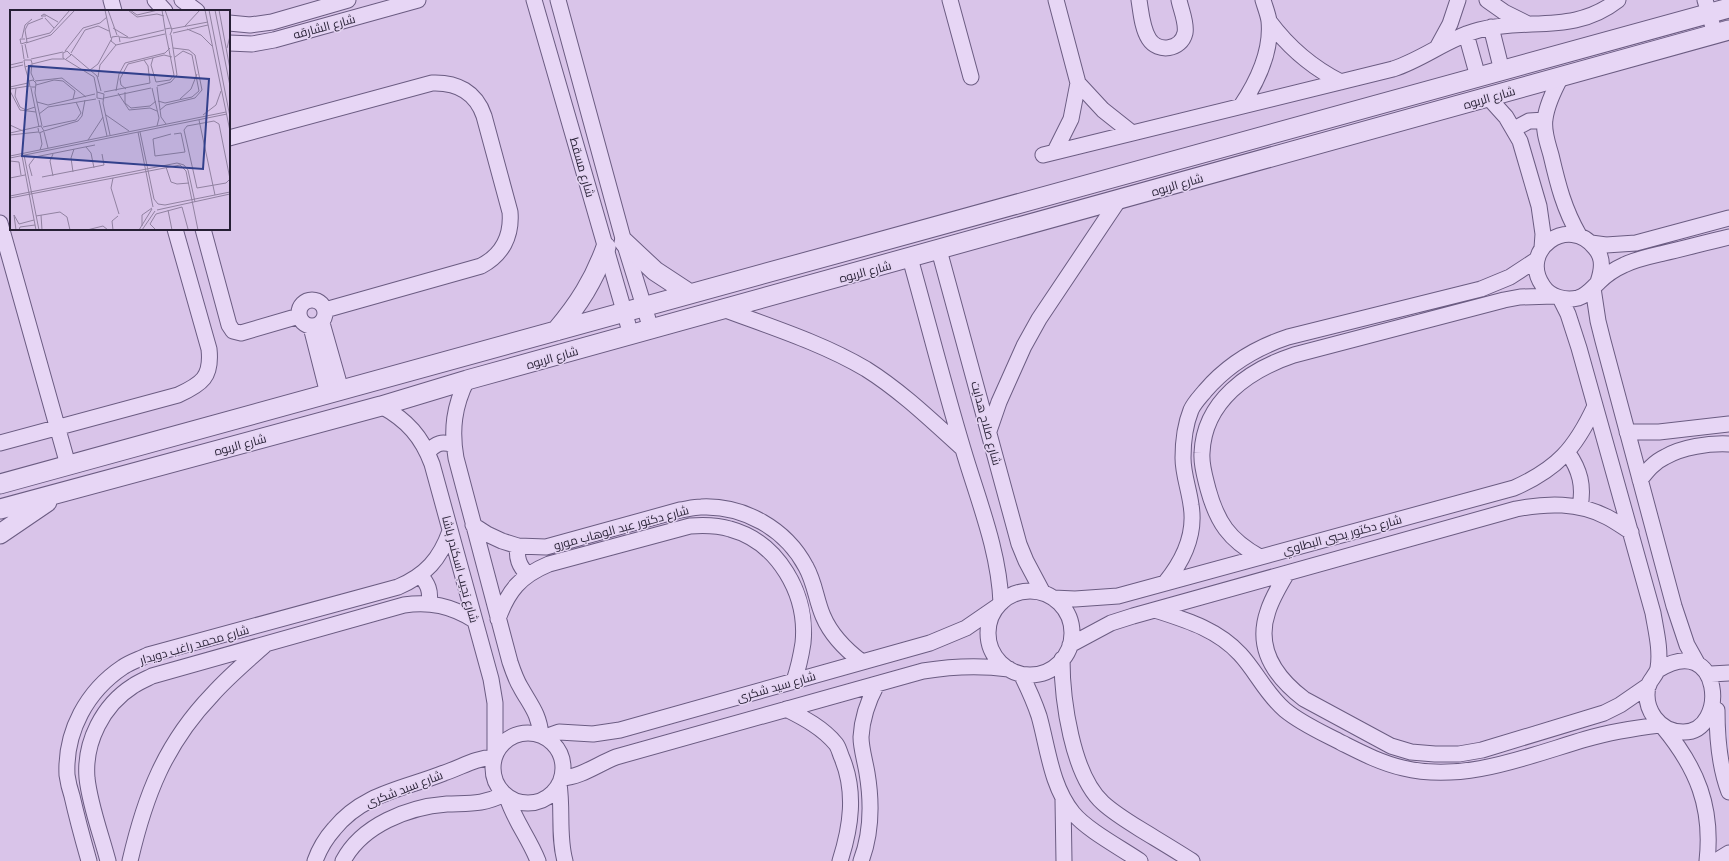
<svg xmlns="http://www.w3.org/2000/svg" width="1729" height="861" font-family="'Playfair Display',Cairo,serif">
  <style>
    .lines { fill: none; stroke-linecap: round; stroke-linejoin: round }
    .minor-casing { stroke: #6b5c82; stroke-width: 17 }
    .tertiary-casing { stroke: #6b5c82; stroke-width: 21 }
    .minor { stroke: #e7d6f5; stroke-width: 15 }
    .tertiary { stroke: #e7d6f5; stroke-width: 19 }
    .labels { text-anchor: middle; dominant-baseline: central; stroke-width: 3; stroke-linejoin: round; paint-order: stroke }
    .street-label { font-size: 12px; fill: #261f34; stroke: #e4d3f2 }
    .inset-road { fill: none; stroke: #9182a1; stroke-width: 1 }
    .view { fill: #32408b; fill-opacity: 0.15; stroke: #32408b; stroke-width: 2 }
    .inset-edge { fill: none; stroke: #261f34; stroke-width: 2 }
  </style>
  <rect width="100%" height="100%" fill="#d9c4e9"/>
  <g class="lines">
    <!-- minor casing -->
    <g class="minor-casing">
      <path id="minor" d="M111,0l3,11
        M155,0l10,11
        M182,0l15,11
        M534,0l97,335
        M558,0l66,242 27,87
        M950,0l21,77
        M1139,0c2,12 3,28 10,39 9,14 32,11 36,-6 2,-10 -4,-23 -6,-33
        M1487,0l17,12 22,11
        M1705,0l10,34
        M1269,21c20,27 42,46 72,61
        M229,23l21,2 22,-3 76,-22
        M1491,27l11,44
        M1466,34l12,43
        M229,43l23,1 22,-4 144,-40
        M1438,46l12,-22 8,-24
        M1561,77c-7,13 -14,27 -16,42 -2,12 3,25 6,36 7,30 13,54 28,80
        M1078,83l25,27 29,23
        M1488,97l18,20 14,24 19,65 4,28 -1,14
        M1241,106c16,-24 31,-55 28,-85 -1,-7 -4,-14 -6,-21
        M1514,129l15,-8 16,-1
        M229,138l203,-55c25,-1 44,9 52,33l26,96c2,24 -8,43 -29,54l-156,44
        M1055,151l16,-32 7,-36 -22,-83
        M1043,155l350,-86c31,-10 55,-31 86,-39 50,-13 94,5 139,-30
        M0,223l68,242
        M203,229l26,96 4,6 8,2 58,-17
        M1591,243l15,2 30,-2 93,-25
        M939,250l80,294 7,17 17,32
        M910,258c18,64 34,128 53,191 15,51 36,101 38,154
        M1598,282c4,-12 6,-24 -3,-34 -26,-34 -77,2 -52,38 7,11 22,15 35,12 10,-3 14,-10 21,-16 7,-7 16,-13 25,-17 12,-6 27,-9 40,-12 22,-5 43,-11 65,-16
        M1593,288l5,33 5,20 71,265 13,39 10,18
        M1560,298l8,16 11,34 74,265c3,18 8,37 5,55 -1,6 -8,12 -10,18 -5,23 11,46 35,46 46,1 39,-102 -25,-62
        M299 313a13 13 0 1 1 26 0a13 13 0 1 1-26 0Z
        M723,309c48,18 99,34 143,60 35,22 65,51 96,79
        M322,323l19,67
        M311,327l17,67
        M467,380c-13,26 -16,50 -11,78l54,204c3,9 6,18 11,26 10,18 18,26 20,47
        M381,406c26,14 41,31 51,58l59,215 4,24v51
        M989,431l10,-29 25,-56 15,-27 79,-118
        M1627,432h32l70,-8
        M0,443l178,-48c24,-11 34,-18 31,-46l-34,-120
        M428,452c8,-9 14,-11 25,-7
        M1568,453c12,17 16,33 12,54
        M1640,480c7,-9 14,-18 25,-23 17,-10 44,-14 64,-13
        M473,525l14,9 15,7 16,5 28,1 134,-37c7,-1 14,-3 21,-3 43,-2 85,22 105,60 9,16 10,33 17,49 8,19 23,34 39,46
        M518,546c-2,12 1,20 10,29
        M1260,557c-31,-17 -43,-35 -52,-68 -3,-12 -7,-24 -6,-36 2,-52 47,-83 92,-98l210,-55 16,-3 34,-1
        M1287,573c-7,12 -15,25 -19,38 -13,37 7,66 36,88l87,47 20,6 24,2h24l23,-4 122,-37 16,-8 29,-20
        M420,575c8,9 11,16 9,28
        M1165,583c18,-22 31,-49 26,-78 -2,-16 -8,-31 -8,-47 0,-16 2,-33 8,-48 3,-7 10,-14 14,-19 23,-27 50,-43 83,-54l193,-48 29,-12 26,-17
        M988 633a42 42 0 1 1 84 0a42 42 0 1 1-84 0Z
        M1053,598l22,1 43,-3 396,-108c43,-19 61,-39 81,-82
        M1155,610c31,10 62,19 85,44 16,17 26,40 45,56 17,14 38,23 57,33 20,10 39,20 61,25 61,15 125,-12 183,-29 24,-7 49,-11 74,-14
        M498,619c10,-28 22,-43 51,-55l141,-38c14,-1 27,-1 40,3 48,13 78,65 73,114 -2,13 -5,26 -9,38
        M1070,645l41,-22 22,-7 383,-107c31,-6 62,-7 91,8 8,4 16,10 24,15
        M1062,659c0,40 10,116 41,144 11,10 24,18 37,26 18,11 35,21 52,32
        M1021,674c7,14 13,27 18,42 9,32 12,70 34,97 14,17 48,35 67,48
        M1711,674l18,-1
        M786,709c18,9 37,19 50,35 3,4 4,10 6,14 14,34 9,69 -2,103
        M1717,710c0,28 2,56 12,82
        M1663,727c34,41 50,80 44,134
        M493 768a35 35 0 1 1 70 0a35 35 0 1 1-70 0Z
        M545,737l14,-5 34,2 27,-4 310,-87 36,-15 32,-22
        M562,778c19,-1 36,-14 54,-21l307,-86c30,-5 57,-6 86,-2
        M559,784c4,26 -1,52 6,77
        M507,797c7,23 22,41 31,64
        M1063,800l1,61
        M89,861c-6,-21 -12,-43 -17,-65 -2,-6 -4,-14 -5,-21 -2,-44 20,-84 56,-108 7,-5 17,-8 25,-12l250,-68c28,-12 42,-28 52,-56
        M108,861c-7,-27 -18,-55 -21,-83 -3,-36 16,-73 46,-92 6,-4 13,-7 19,-10l252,-71c26,-4 47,1 70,15
        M130,861c15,-65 35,-117 82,-166 16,-18 35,-34 53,-50
        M315,861c4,-11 11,-23 19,-32 29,-36 70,-40 110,-56 18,-6 31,-15 50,-16
        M343,861c19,-36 65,-54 104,-57 22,-1 36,1 57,-10
        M861,861c11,-29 11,-58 6,-88 -2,-12 -6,-25 -6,-36 1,-20 7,-36 16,-53
        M1716,861l13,-8"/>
    </g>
    <!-- tertiary casing -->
    <g class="tertiary-casing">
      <path id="tertiary" d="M624,242l31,29 35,23
        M556,331c23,-27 38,-51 50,-84
        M0,484l1729,-476
        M0,509l381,-103 86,-26 1262,-350
        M0,534l47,-32"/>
    </g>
    <!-- minor -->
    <use href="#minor" class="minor"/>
    <!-- tertiary -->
    <use href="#tertiary" class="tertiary"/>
  </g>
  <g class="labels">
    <!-- street labels -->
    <g class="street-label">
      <text transform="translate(324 26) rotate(-15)">شارع الشارقه</text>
      <text transform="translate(1489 97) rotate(-16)">شارع الربوه</text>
      <text transform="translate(583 167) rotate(74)">شارع مسقط</text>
      <text transform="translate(1177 184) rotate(-16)">شارع الربوه</text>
      <text transform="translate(865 271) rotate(-15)">شارع الربوه</text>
      <text transform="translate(552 357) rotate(-16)">شارع الربوه</text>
      <text transform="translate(987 423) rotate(75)">شارع صلاح هدايت</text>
      <text transform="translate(240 444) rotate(-15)">شارع الربوه</text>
      <text transform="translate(621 527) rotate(-15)">شارع دكتور عبد الوهاب مورو</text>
      <text transform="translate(1342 534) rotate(-15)">شارع دكتور يحيي البطاوي</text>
      <text transform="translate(461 569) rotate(75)">شارع نجيب اسكندر باشا</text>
      <text transform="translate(194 644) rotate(-16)">شارع محمد راغب دويدار</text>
      <text transform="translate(776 686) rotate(-16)">شارع سيد شكرى</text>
      <text transform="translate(404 788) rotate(-21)">شارع سيد شكرى</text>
    </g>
  </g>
  <!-- overview -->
  <g transform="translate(10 10)">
    <rect width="220" height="220" fill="#d9c4e9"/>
    <path class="inset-road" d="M95,0l6,28M98,0l9,25M118,0l9,7 20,-3 7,2M120,0l7,5 21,-5M152,0l3,19M155,0l7,20 -2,5M195,0l25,121M199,0l21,107M205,0l15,76M209,0l11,59M36,6h-5l3,-2 14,8M35,8l9,10M175,16l15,-16M103,18l15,9M161,19l37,-7M177,19l14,6 11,11M163,23l35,-8M156,25l-1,-6 6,-1M110,27l10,1 34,-8M12,28l3,-13 7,-6M15,29h-5l1,5 6,-2 -2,-12 3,-6 15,-6M16,29l24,-6 20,-23M110,32l-1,-6 -7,1 -1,4 5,4 49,-11M16,33l25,-8 24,-25M15,34l3,14M12,35l2,14M217,38l3,-12M55,41l18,-23 17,-5 7,-6M61,43l14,-23 13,-4 11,5M61,44l26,22 4,15M143,48l-2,7 5,17M21,49l32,-7M56,49l5,-4 -4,-4 -4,2v5l31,19 3,15M134,50l4,6 2,17M22,54l20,-5h12M0,55l13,-3M21,55l-6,2 -1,-7h7l1,3 -1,10 3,7M15,57l4,14M0,58l13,-3M80,60l8,-6 13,-24M88,67l2,-12 16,-20M25,71l27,-3 24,19M146,72l14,-2 4,-5 -8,-40M26,75l18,-5 9,1 12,10 -2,8M147,76l14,-4 6,-7 -6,-40M0,77l18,-4M25,77h-5l-1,-6 4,-1 3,3 -1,10 7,33M147,77l4,30 5,7M6,78l-1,8 5,11 6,3 9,-3M21,78l8,39M142,78l7,30 -2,8M0,79l19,-3M116,79l-5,-4 -1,-6 8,-15 36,-9 8,2M0,81l10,19 16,2M106,81l3,-17 6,-11 40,-10 5,-5M94,82l46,-9M115,82v11l6,5 19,-2 6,-5M108,83l11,17 21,-2 7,3M94,88l47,-10M93,89l-6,-1v-6l7,2 -1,9 7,32M170,89l11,-10 6,-15M89,90l8,36M148,91l7,2 27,-6 7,-6 -7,-36 -9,-4 -8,6M27,92l11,3 47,-11M150,100l6,-5 29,-7 7,-8 -7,-35 -6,-5 -16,-2M29,104l9,-7 48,-8M96,105l23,16M193,105l13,-10 5,-14M189,110l16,75M204,111l5,3 11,55 -4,4 -29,5 -13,-58 3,-4zM0,115l13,6M33,117l33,-7 5,-7 -5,-11M34,121l34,-10 4,-5 3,-16M34,122l4,16M128,122l15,75M130,122l14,67 4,5M0,123l31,-7 3,5 -5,2 -1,-5M30,123l2,11 -2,6M161,124l-18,5 2,17 30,-4 -4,-19 -7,1M0,125l28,-3M78,130l15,-23M76,137l5,6 3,15M43,144l-3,7 3,15M14,145l15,75M0,146l216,-44M12,146l14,74M0,148l217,-44M0,151l9,1 2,13M156,157l5,15 6,2 12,-1M63,162l-2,-14 3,-9M22,166l-3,-11 6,-8 60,-12M32,167l62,-12 -2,-11M0,168l15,-3M103,168l-2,10 8,26M0,186l167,-33 7,2 4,5 7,32M0,188l170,-33 6,6 12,59M148,194l7,1 65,-13M147,200l73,-16M158,200l4,20M31,205l1,15M26,206l24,-4 7,5 3,13M132,216v-11l10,-7M6,220l-2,-15 5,9 15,-4M9,220l1,-3 15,-2M77,220l16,-4 5,4M103,220l-1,-9 6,-5M129,220l13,-21M132,220l13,-19M146,220l-6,-6 6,-10 26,-7 6,22"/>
    <path class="view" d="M19,56l180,13 -6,90 -181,-13z"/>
    <rect width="220" height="220" class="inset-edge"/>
  </g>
</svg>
